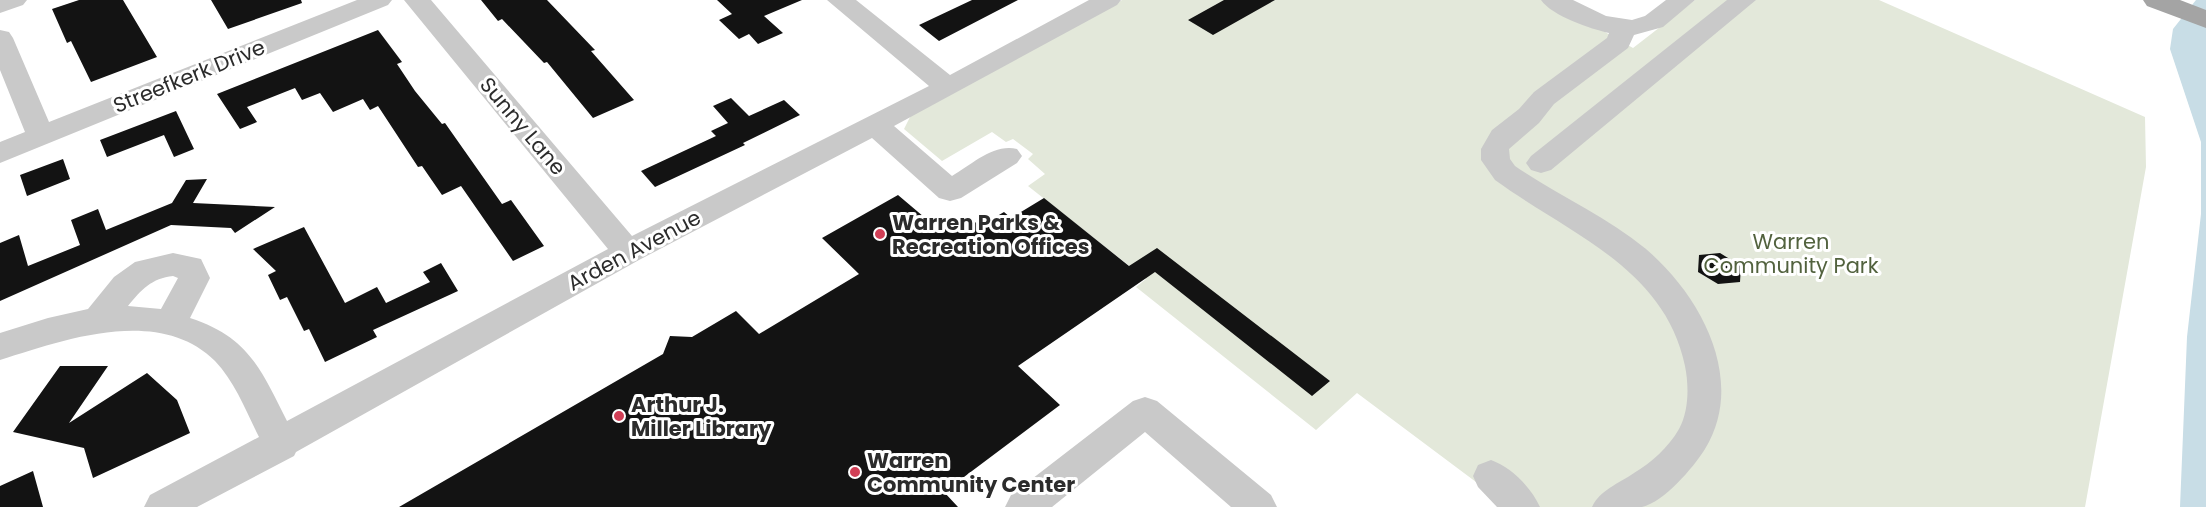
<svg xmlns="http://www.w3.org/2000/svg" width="2206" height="507" font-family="Poppins,sans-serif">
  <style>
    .green { fill: #e3e8da }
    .water { fill: #c8dde6 }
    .building { fill: #131313 }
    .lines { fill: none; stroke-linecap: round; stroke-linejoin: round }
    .minor { fill: #c9c9c9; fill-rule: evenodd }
    .major { fill: #a4a4a4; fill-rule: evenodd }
    .poi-dot { fill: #d13f56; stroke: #fff; stroke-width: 2 }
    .labels { text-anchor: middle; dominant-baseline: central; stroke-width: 6; stroke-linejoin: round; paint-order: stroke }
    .street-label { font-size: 21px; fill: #2c2c2c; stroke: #fff }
    .poi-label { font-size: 21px; font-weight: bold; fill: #2c2c2c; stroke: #fff; text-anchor: start }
    .park-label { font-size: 21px; fill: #52623e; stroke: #fff }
  </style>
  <rect width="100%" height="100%" fill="#fff"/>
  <!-- green -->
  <path class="green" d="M1122,0h427l84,48 62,-48h184l266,117 1,50 -61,340h-576l-24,-25h-9l-119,-89 -41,37 -180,-143 10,-8 -118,-93 17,-12 -17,-15 5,-5 -20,-15 -7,3 -14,-10 -50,29 -38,-32 7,-14z"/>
  <!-- water -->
  <path class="water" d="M2196,0h10v507h-26l7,-170 14,-123v-72l-31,-93 3,-20z"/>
  <!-- building -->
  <path class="building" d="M79,0h44l34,57 -66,25 -20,-41 -4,2 -15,-34z
    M211,0h90l1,3 -74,26z
    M481,0h66l48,50 -4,1 43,49 -41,18 -46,-56 -3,1 -42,-44 -4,2z
    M717,0h85l-38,16 19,17 -25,11 -9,-10 -10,5 -20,-19 13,-6z
    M972,0h46l-79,41 -20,-16z
    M1224,0h51l-62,35 -25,-15z
    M378,30l24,32 -5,2 18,27 27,33 3,-1 57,81 9,-4 33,46 -31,15 -52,-75 -19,9 -20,-29 -4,1 -40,-61 -8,4 -7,-11 -30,13 -13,-19 -18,7 -7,-12 -48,19 10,15 -17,7 -23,-35z
    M731,98l18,18 35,-16 16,15 -57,28 2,2 -90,42 -14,-16 75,-35 -5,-5 17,-8 -15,-17z
    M176,111l18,38 -20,8 -10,-22 -57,22 -7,-17z
    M63,159l7,20 -43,17 -7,-21z
    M207,179l-14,24 82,4 -40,26 -4,-5 -60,-3 -171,76v-58l19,-8 9,31 52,-21 -9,-25 27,-11 8,21 66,-27 14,-23z
    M898,195l39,33 8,-5 9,7 17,-11 9,7 24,-14 7,6 33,-20 85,68 28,-18 173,133 -18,15 -157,-124 -137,94 42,39 -116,87 14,15h-559l264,-153 7,-18 22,1 44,-26 23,23 100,-60 -37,-36z
    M304,227l41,76 32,-16 9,16 44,-21 -7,-10 18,-9 17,28 -85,39 4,7 -52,25 -16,-33 -5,2 -17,-34 -7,3 -12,-25 8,-4 -23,-22z
    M1720,253l21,13 -1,16 -22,2 -20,-12 1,-17z
    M60,366h48l-39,57 78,-50 30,27 13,33 -97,45 -9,-30 -71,-16z
    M33,471l10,36h-43v-21z"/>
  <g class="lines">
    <!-- minor -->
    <path class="minor" d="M0,0h27l-4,5 -23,8z
      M357,0h35l-4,5 -388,158v-21l25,-10 -25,-62v-40l9,2 4,6 36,84z
      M404,0h27l201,236 297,-150 -102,-86h29l94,75 139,-75h32l-4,5 -223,121 58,50c19,-11 42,-33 65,-27l5,7 -5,7 -56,35 -11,3 -11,-3 -67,-60 -233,122 -343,192 -2,4 -97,51h-53l6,-12 109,-58c-13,-26 -24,-55 -44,-76 -56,-56 -152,-21 -215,-1v-27l48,-15 40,-9 26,-32 21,-15 38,-9 28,6 9,19 -20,40c59,19 71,52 97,103l321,-172zM173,276l5,2 -17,31 -33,-3c13,-16 24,-28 45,-30z
      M1541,0h32l33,16 26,4 13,-4 21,-16h29l-32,27 -29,8 -6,13 -74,56 -15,19 -30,26 1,10 5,7c42,29 91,50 131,83 55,47 101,131 59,200 -12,19 -41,53 -63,58 -15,0 -35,0 -50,0 8,-17 26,-23 42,-34 18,-11 34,-25 45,-44 10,-18 10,-43 6,-63 -20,-98 -117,-133 -190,-186l-14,-20v-11l11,-19 27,-21 15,-17 73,-54 2,-5c-18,-4 -57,-17 -68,-33z
      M1727,0h29l-205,170 -10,3 -10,-3 -5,-7 5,-7z
      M1145,397l12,4 114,94 6,12h-46l-86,-75 -93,75h-47l6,-12 122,-94z
      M1491,460c20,7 40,27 49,47h-43l-19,-20 -5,-11 5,-11z"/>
    <!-- major -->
    <path class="major" d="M2143,0h37l26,10v18l-59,-22z"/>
  </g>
  <!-- markers -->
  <g class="poi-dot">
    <circle cx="880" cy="234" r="6"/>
    <circle cx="619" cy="416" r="6"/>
    <circle cx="855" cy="472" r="6"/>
  </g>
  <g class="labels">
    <!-- street labels -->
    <g class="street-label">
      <text transform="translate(189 76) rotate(-22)">Streefkerk Drive</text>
      <text transform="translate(523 126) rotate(50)">Sunny Lane</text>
      <text transform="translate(634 250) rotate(-28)">Arden Avenue</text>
    </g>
    <!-- poi labels -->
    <g class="poi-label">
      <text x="892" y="222">Warren Parks &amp;<tspan x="892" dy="24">Recreation Offices</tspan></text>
      <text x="631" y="404">Arthur J.<tspan x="631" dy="24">Miller Library</tspan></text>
      <text x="867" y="460">Warren<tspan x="867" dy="24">Community Center</tspan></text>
    </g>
    <!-- park labels -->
    <g class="park-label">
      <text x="1791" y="241">Warren<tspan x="1791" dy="24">Community Park</tspan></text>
    </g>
  </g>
</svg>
